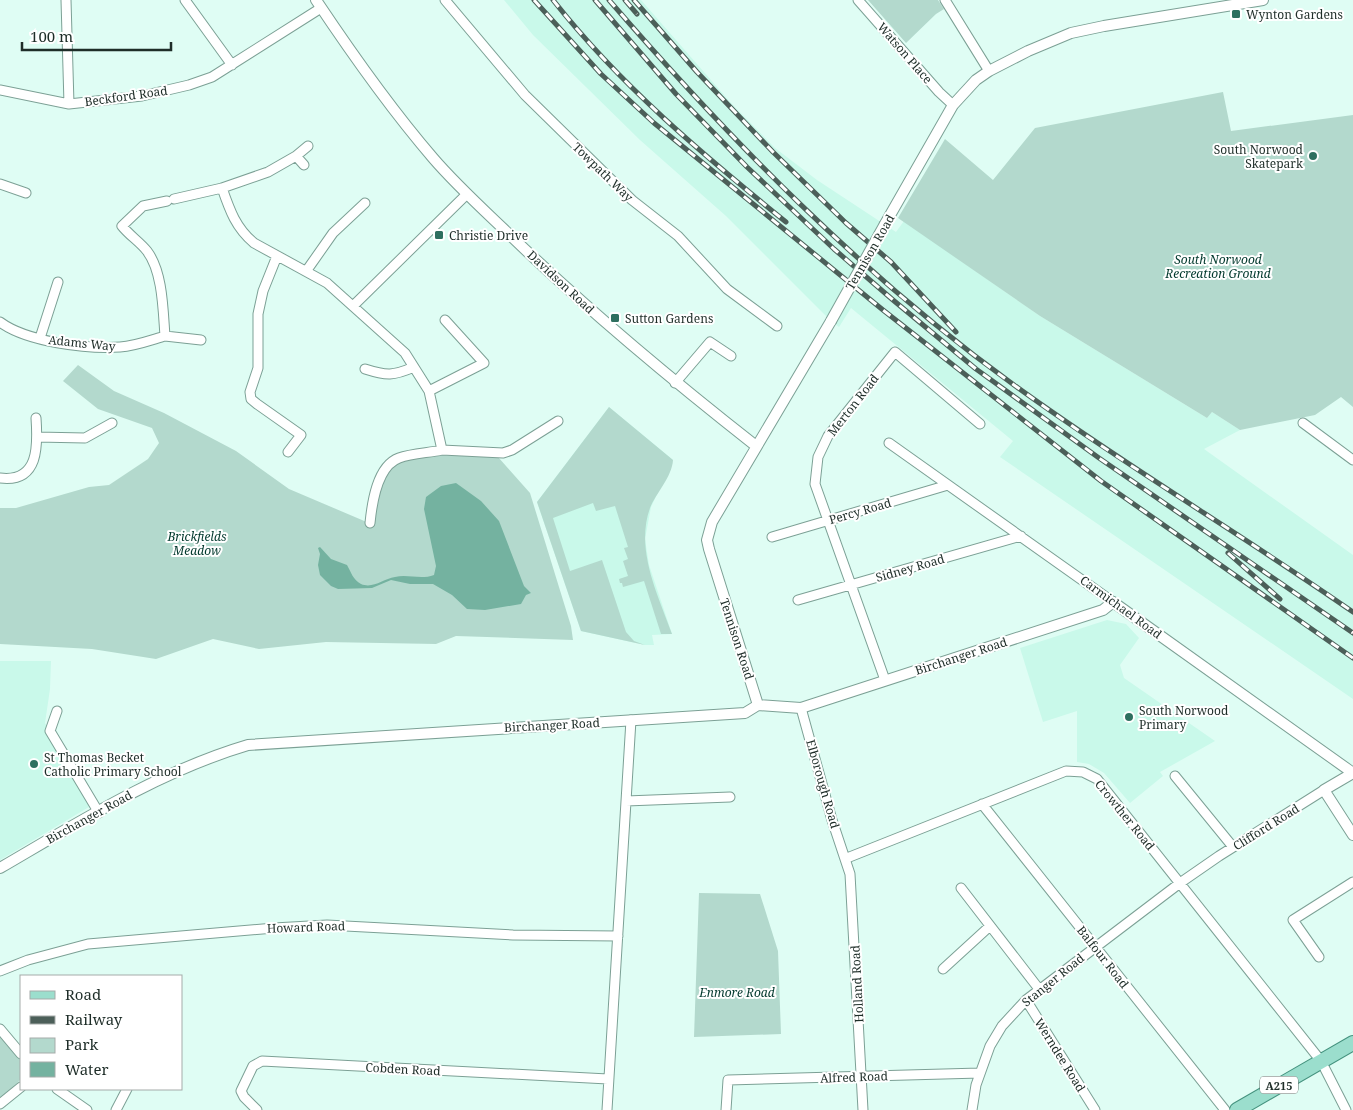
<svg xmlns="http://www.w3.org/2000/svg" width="1353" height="1110" font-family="'Noto Serif',serif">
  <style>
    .built { fill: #c9f9ea }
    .green { fill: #b3d9cd }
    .water { fill: #74b2a0 }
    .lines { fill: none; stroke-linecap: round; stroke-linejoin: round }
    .minor-casing { stroke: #7ca095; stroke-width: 11 }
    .tertiary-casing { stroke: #7ca095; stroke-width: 12 }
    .primary-casing { stroke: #44927e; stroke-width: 16 }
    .minor { stroke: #fff; stroke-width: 9 }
    .tertiary { stroke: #fff; stroke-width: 10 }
    .primary { stroke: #9bdecd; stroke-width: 14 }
    .rail-casing { stroke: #4c5f59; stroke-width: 5 }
    .rail { stroke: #fff; stroke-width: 3; stroke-dasharray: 9; stroke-linecap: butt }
    .tertiary-bridge-casing { stroke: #7ca095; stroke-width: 12; stroke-linecap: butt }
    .tertiary-bridge { stroke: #fff; stroke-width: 10 }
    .poi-dot { fill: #2e6f5f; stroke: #fff; stroke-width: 2 }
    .labels { text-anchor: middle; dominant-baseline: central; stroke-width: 4; stroke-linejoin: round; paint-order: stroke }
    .shield { fill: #fff; stroke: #626c68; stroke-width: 1 }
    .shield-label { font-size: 11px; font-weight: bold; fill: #1e2d28 }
    .poi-label { font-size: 12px; fill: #1e2d28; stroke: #fff; text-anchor: start }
    .street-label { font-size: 12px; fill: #1e2d28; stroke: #fff }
    .park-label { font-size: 12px; font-style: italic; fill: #00382c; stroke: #fff }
  </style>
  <rect width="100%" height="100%" fill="#dffdf4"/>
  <!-- built -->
  <path class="built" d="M504,0h137l90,103 44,45 42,32 79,52 8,-11 136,95 167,102 5,-6 28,18 -36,19 149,106v144l-353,-242 13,-16 -162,-133 -12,19 -8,-6 -105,-105 -86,-76 -107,-105z
    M609,407l64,53 -22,47 -6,32 4,26 23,69 -20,1 2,10h-9l-64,-14 -44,-129z
    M1107,620l19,4 13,14 -19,27 4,13 91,63 -55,31 3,4 -33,27 -26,-30 -15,-9 -12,-2v-51l-34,11 -23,-74z
    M0,661h51l-1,28 -5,34 45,78 -1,6 -89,53z"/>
  <!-- green -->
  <path class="green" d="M868,0h70l6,9 -8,5 -30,29z
    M1223,92l8,39 122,-16v292l-12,-10 -26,18 -75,15 -28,-18 -5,6 -167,-102 -142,-98 47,-79 48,41 42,-52z
    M78,365l36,26 50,22 72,38 53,38 80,34 11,-42 15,-27 103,3 32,36 41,133 2,14 -117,-4 -20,8 -110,-2 -67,7 -46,-10 -57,20 -64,-10 -92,-5v-136h16l73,-21 20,-2 39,-26 11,-16 -7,-15 -54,-19 -35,-28z
    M609,407l64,53c-1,17 -17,33 -23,48 -15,42 8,87 22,126h-11l-17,-53 -21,6 -1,-4h-2l-1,-4 9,-3 -5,-15 5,-2 -4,-11 4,-1 -13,-41 -19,5 -3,-8 -40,15 17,53 32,-11 24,72 8,9 11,4 -64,-14 -44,-129z
    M699,893l61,1 18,57 3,83 -87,3z
    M0,1036l21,21v22l-14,15 -7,4z"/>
  <!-- water -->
  <path class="water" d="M456,483l25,18 18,20 25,65 7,7 -5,2 -5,9 -36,6 -18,-1 -15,-14 -19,-11h-23l-19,-4 -19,8 -34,1 -7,-3 -11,-11 -2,-10 2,-11 -2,-6 2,-1 11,12 16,6c4,7 6,15 14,19 12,5 22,-5 34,-7 13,-3 26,3 39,-2l2,-9 -12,-57 2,-12 15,-11z"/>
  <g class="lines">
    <!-- minor casing -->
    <g class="minor-casing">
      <path id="minor" d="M66,0l3,104
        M185,0l47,65
        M445,0l80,95 107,105 46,36 49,53 50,37
        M858,0l81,92 14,13
        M945,0l44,71
        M0,90l69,14 73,-8 47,-11 23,-8 109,-69
        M296,156l12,-10
        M304,165l-8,-9 -28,16 -46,16c8,23 14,40 32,55l73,40 78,70 24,38 13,59c-13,3 -30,3 -43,8 -22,8 -27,45 -29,65
        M0,184l26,9
        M174,199l48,-11
        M277,256l-14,35 -5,23v54l-8,24 1,7 6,5 44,31 -13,17
        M307,270l26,-37 32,-30
        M353,306l114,-112
        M0,322c27,20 86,27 120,25 15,-1 31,-7 45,-11 -2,-25 -2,-64 -18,-85 -7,-9 -18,-16 -25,-25l21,-20 24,-5
        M165,336l36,4
        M40,338l18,-56
        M365,369c22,7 28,7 49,-2
        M675,383l35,-41 21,14
        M429,391l55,-28 -39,-43
        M1303,423l50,37
        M37,437l48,1 27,-15
        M889,443l224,159
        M442,450l61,3 9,-3 46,-29
        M0,478c39,5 38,-32 36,-60
        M772,537l176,-52
        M798,600l223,-64
        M885,680l-70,-196 3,-27 10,-21 67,-84 85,72
        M801,708l31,112 18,54 13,236
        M57,711l-7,20 49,82
        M1175,776l58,71
        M626,801l104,-4
        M982,804l243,306
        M847,858l219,-87 17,1 14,7 224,282 25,49
        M961,888l78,101
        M1319,957l-26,-37 60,-38
        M943,969l47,-43
        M0,971l28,-11 60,-16 186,-16 53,-3 186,10 105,1
        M1026,1000l69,110
        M0,1029l21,25
        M57,1089l30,21
        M0,1104l21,-17
        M116,1110l11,-21
        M257,1110l-13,-13 -3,-6 12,-25 9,-5 346,18
        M607,1110l24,-390
        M726,1110l2,-30 252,-7
        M972,1110l4,-25 14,-39 12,-20 24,-26 154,-117 39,-27 105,-66"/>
    </g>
    <!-- tertiary casing -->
    <g class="tertiary-casing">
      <path id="tertiary" d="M316,0c36,54 74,108 117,158 24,28 53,54 80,80 77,74 159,142 243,208
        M885,224l68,-119 23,-25 13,-9 39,-20 43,-18 33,-7 159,-26
        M758,705l-49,-156 -2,-9 5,-18 119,-201
        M1353,773l-29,17 29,45
        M0,868c79,-46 160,-97 248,-123l497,-32 13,-8 43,3 302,-98 10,-8 240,171"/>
    </g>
    <!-- primary casing -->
    <g class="primary-casing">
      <path id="primary" d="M1237,1110l116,-67"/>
    </g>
    <!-- minor -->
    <use href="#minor" class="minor"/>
    <!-- tertiary -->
    <use href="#tertiary" class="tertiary"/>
    <!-- primary -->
    <use href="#primary" class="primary"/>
    <!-- rail casing -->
    <g class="rail-casing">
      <path id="rail" d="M534,0l67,74 53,49 229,187 218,171 252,177
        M553,0c67,85 149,154 233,222
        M595,0l81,94 71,73 87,82 59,51 83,69 123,89 254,175
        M609,0c122,141 253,275 405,385 110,80 227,149 339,227
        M625,0l12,14
        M634,0l63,72 76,80 73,71 45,39 65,70
        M1228,553l52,46"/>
    </g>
    <!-- rail -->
    <use href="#rail" class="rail"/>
    <!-- tertiary-bridge casing -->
    <g class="tertiary-bridge-casing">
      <path id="tertiary-bridge" d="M831,321l54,-97"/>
    </g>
    <!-- tertiary-bridge -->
    <use href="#tertiary-bridge" class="tertiary-bridge"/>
  </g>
  <!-- markers -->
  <g class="poi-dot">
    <rect x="1231" y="9" width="10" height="10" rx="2.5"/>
    <circle cx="1313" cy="156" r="5"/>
    <rect x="434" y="230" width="10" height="10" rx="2.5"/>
    <rect x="610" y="313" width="10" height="10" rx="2.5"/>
    <circle cx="1129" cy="717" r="5"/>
    <circle cx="34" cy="764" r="5"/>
  </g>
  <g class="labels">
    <!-- shield labels -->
    <rect class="shield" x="1260" y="1076.5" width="38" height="17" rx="4"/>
    <g class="shield-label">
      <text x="1279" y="1085">A215</text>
    </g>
    <!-- poi labels -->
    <g class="poi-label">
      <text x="1246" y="14">Wynton Gardens</text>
      <text x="1303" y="149" text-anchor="end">South Norwood<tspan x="1303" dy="14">Skatepark</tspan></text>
      <text x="449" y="235">Christie Drive</text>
      <text x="625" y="318">Sutton Gardens</text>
      <text x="1139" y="710">South Norwood<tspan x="1139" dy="14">Primary</tspan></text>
      <text x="44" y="757">St Thomas Becket<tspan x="44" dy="14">Catholic Primary School</tspan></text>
    </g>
    <!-- street labels -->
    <g class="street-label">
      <text transform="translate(905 53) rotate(49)">Watson Place</text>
      <text transform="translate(126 96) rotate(-8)">Beckford Road</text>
      <text transform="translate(603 172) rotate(44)">Towpath Way</text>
      <text transform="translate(870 252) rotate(-60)">Tennison Road</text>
      <text transform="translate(561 282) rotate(43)">Davidson Road</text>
      <text transform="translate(82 343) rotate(6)">Adams Way</text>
      <text transform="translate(853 405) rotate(-52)">Merton Road</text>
      <text transform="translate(860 511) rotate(-16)">Percy Road</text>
      <text transform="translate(910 568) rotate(-16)">Sidney Road</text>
      <text transform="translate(1121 607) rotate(36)">Carmichael Road</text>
      <text transform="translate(737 639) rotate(72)">Tennison Road</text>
      <text transform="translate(961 656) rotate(-18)">Birchanger Road</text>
      <text transform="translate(552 725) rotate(-3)">Birchanger Road</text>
      <text transform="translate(823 784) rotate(74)">Elborough Road</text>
      <text transform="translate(1125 815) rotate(51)">Crowther Road</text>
      <text transform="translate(89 817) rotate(-29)">Birchanger Road</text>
      <text transform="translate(1266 827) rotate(-32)">Clifford Road</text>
      <text transform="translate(306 927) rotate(-2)">Howard Road</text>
      <text transform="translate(1103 957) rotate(52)">Balfour Road</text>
      <text transform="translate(1053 980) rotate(-39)">Stanger Road</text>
      <text transform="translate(857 984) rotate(-93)">Holland Road</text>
      <text transform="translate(1060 1055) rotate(58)">Werndee Road</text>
      <text transform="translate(403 1069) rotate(3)">Cobden Road</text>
      <text transform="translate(854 1077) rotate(-2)">Alfred Road</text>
    </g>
    <!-- park labels -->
    <g class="park-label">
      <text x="1218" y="259">South Norwood<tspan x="1218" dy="14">Recreation Ground</tspan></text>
      <text x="197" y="536">Brickfields<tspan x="197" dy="14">Meadow</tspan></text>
      <text x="737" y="992">Enmore Road</text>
    </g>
  </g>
  <!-- legend -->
  <rect x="20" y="975" width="162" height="115" fill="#ffffff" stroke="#a5aba9"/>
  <rect x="30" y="991" width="25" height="8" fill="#9bdecd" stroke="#a5aba9"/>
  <text x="65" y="1000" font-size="15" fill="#1e2d28">Road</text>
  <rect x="30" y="1016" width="25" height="8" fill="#4c5f59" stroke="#a5aba9"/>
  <text x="65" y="1025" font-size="15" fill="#1e2d28">Railway</text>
  <rect x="30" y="1038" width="25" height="15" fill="#b3d9cd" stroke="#a5aba9"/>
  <text x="65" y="1050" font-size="15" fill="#1e2d28">Park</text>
  <rect x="30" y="1062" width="25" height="15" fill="#74b2a0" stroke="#a5aba9"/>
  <text x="65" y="1075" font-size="15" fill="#1e2d28">Water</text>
  <!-- scale -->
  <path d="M22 42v8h149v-8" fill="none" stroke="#1e2d28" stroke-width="2.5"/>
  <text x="30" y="42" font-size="15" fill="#1e2d28" stroke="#ffffff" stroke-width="4" paint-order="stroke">100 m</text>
</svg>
